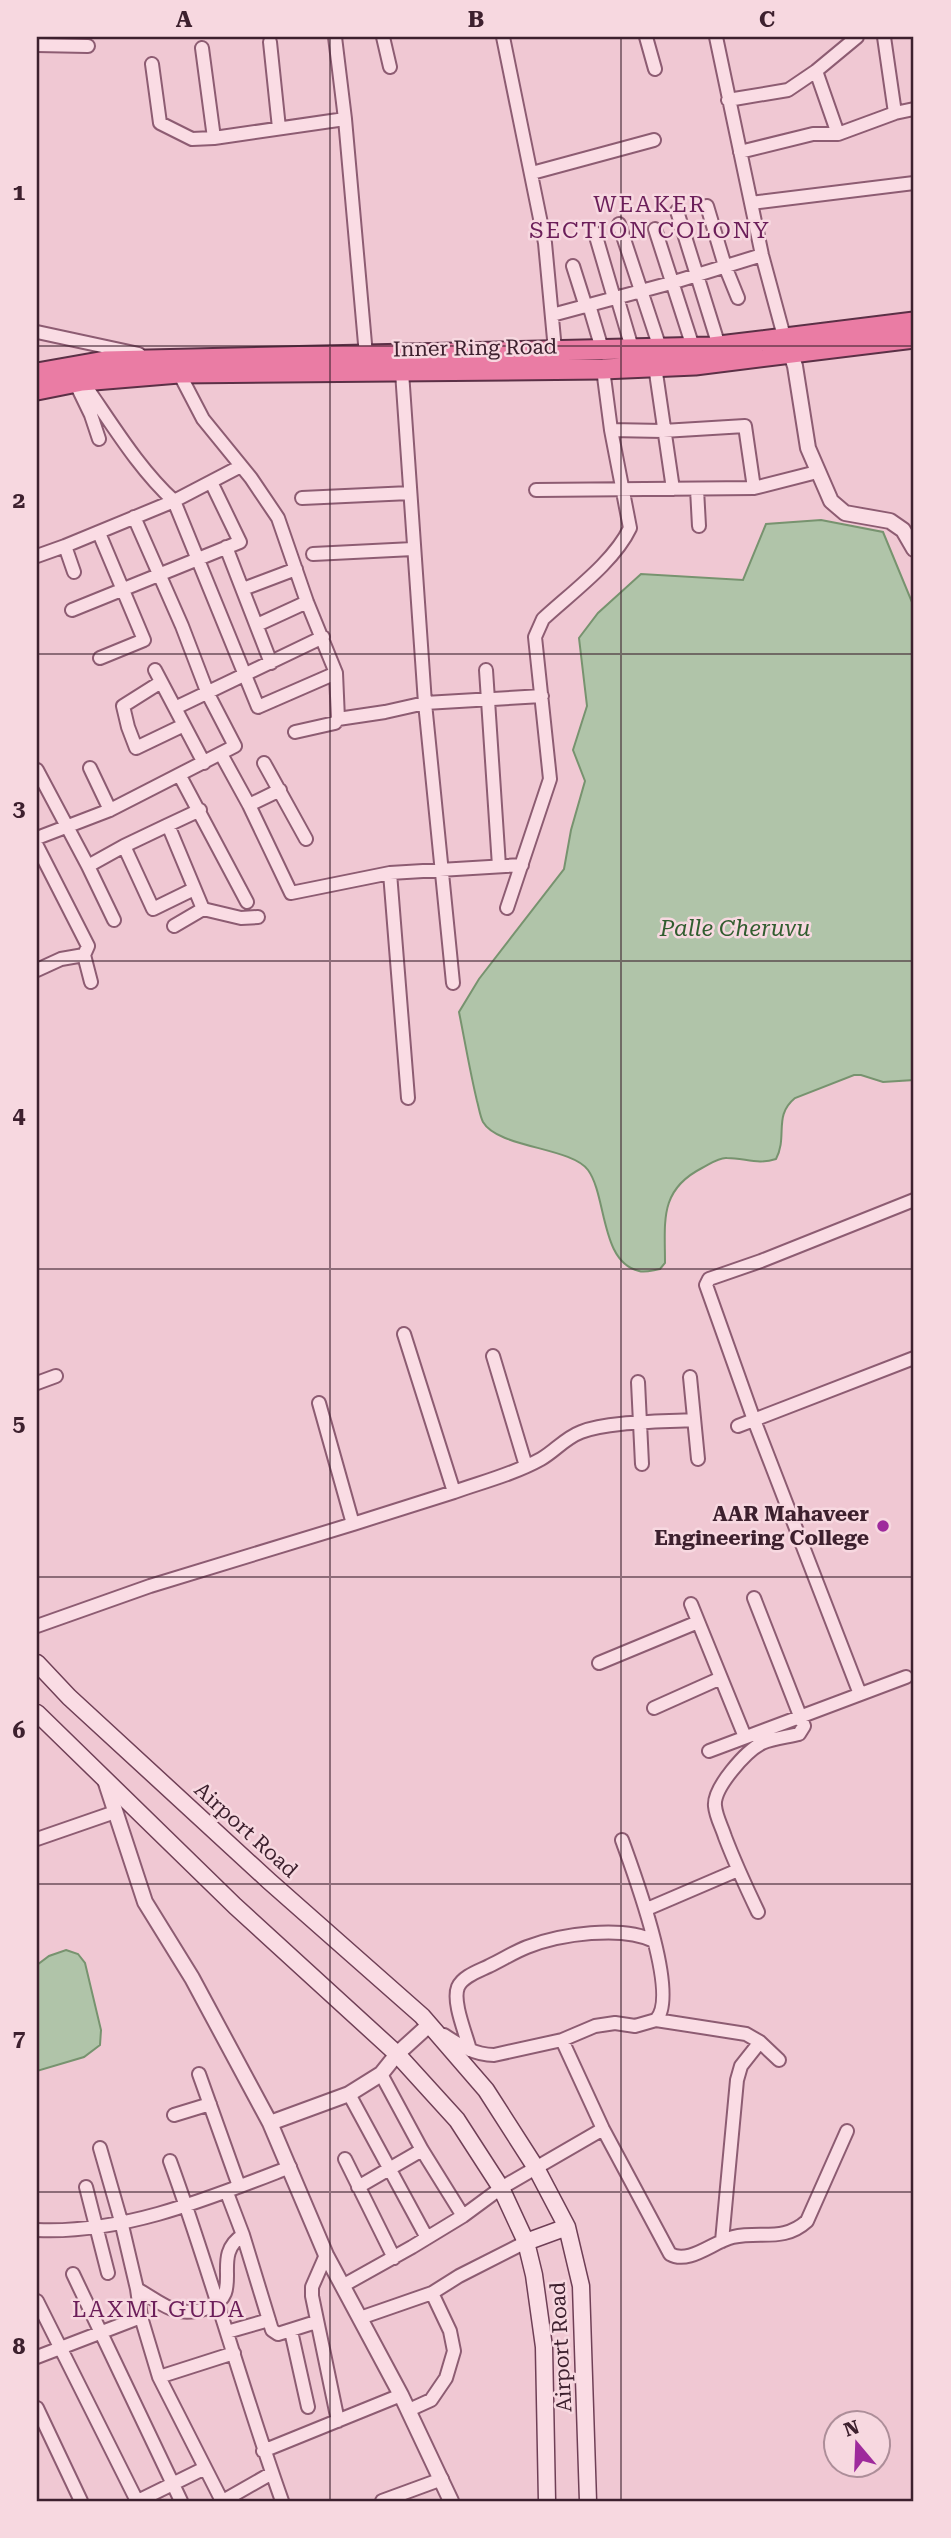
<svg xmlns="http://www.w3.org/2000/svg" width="951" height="2538" font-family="'Roboto Serif',serif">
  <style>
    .water { fill: #b0c4a9; stroke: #77936f; stroke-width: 2 }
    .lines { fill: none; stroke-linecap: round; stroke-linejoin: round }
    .minor-casing { stroke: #8d5c72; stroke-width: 16 }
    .tertiary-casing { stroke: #8d5c72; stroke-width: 18 }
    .secondary-casing { stroke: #6f3f56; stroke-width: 19 }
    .trunk-casing { stroke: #5b3046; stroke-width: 23 }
    .minor { stroke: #fadce4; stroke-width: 12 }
    .tertiary { stroke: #fadce4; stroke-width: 14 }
    .secondary { stroke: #fadce4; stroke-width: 16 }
    .trunk { stroke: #ea7ca4; stroke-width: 19 }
    .grid { fill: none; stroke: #3d202e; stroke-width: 2; stroke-opacity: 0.55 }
    .poi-dot { fill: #9e2a9c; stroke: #f7d8e0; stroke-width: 2.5 }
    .labels { text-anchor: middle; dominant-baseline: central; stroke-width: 5; stroke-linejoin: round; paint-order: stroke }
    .street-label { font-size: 21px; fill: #3d202e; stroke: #f7d8e0 }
    .poi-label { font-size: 21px; font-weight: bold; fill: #3d202e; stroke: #f7d8e0; text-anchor: end }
    .neighbourhood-label { font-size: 23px; letter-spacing: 2px; fill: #6b1e59; stroke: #f7d8e0 }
    .water-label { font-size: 23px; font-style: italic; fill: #315d2f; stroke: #f7d8e0 }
    .neatline { fill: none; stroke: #3d202e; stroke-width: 2.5 }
    .grid-label { font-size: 23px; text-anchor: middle; font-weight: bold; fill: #3d202e }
  </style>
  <rect width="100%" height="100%" fill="#f0c8d3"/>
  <!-- water -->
  <path class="water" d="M821,520l62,12 31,75v473l-31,2 -22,-7h-7l-59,23c-22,18 -7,38 -19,61 -18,6 -31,-1 -49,-1 -8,-1 -17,6 -25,10 -43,22 -37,53 -37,95l-5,6c-7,1 -15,4 -21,2 -39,-9 -32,-75 -51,-101 -17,-23 -90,-22 -105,-48 -3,-6 -4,-14 -6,-21 -7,-29 -12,-59 -18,-89l20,-33 85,-110 7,-39 14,-49 -12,-31 14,-44 -8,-68 19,-25 43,-39 102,6 23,-56z
    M66,1950l12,4 7,9 16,67 -1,15 -16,12 -47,14v-106l12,-9z"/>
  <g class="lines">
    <!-- minor casing -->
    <g class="minor-casing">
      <path id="minor" d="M335,37l10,82 21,236
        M383,37l7,30
        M503,37l42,206 10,107
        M646,37l9,32
        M716,37l46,218 23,85
        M884,37l11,76
        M270,42l9,86
        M37,45l51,1
        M202,48l12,90
        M152,64l8,59 32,16 22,-1 131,-19
        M816,71l22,63
        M728,100l60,-10 28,-19 41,-34
        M740,152l73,-18h25l57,-21 19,-4
        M532,173l122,-33
        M751,203l163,-20
        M707,206l18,60 13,32
        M677,211l42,135
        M619,224l41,124
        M655,229l38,118
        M595,233l19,65
        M573,266l13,41
        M617,297l15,51
        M589,305l13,44
        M552,315l119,-32 91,-28
        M37,332l102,22
        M655,366l18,123
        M179,373l24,46 48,59 27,40 29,84 29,71 2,46 47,-7 40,-9 -23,-331
        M82,381c29,41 55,86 92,120l84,206 78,-34
        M75,382l16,33 8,24
        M754,488l63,-16
        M697,489l2,37
        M536,490l218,-2 -9,-62 -82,5 -52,-1
        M302,498l108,-5
        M99,533l45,107 -44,18
        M226,547l45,116
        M313,554l100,-5
        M37,556l28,-10
        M74,572l-9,-26 109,-45 67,-35
        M243,589l53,-20
        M72,610l168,-68 -29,-60
        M257,625l50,-23
        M155,670l49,93
        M486,670l13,196
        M161,682l-38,24 5,21 8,21 48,-23
        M175,708l148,-71
        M295,732l40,-9 3,-4
        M221,754l28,51
        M264,763l42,76
        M90,768l20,42
        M37,770l51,96 26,54
        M180,776l67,126
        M280,790l-31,15 42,88 99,-20 132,-8
        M168,825l32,-15
        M37,838l73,-28 125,-64 -27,-52 -26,-68 -48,-109
        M37,846l51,100 -4,9 -23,4 -24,11
        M124,846l44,-21 35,84
        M88,866l36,-20 29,63 41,-20
        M390,873l18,225
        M507,908l43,-129 -15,-142 8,-18c28,-26 71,-57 87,-91l-19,-98 -8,-61
        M174,926l29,-17 38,9 17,-1
        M84,955l7,27
        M453,983l-28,-280 117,-7
        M493,1356l33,110
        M690,1377l8,82
        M638,1382l4,82
        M37,1383l19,-7
        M738,1426l176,-68
        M454,1492c28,-10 60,-18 87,-33 14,-8 24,-21 40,-27 28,-11 82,-10 113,-12
        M353,1524l101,-32 -50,-158
        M754,1598l50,128 -5,8c-12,3 -26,4 -37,9 -16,8 -49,45 -47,63 1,11 7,21 10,31 10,26 21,50 33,75
        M691,1604l54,133
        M37,1626l113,-40 203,-62 -34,-121
        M599,1663l99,-41
        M860,1694l-106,-274 -48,-135 3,-6 52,-18 153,-61
        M654,1708l67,-30
        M709,1751l197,-74
        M37,1839l78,-27
        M622,1840c11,31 58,155 34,180
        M647,1909l91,-39
        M444,2035c15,10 31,20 50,20l68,-15 33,-14 20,-3 20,3 21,-6 90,14 14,8 19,18
        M562,2040l41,89 67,125c19,11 44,-13 63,-17 28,-6 51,5 74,-16l40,-90
        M470,2050c-4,-16 -18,-48 -12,-63 5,-11 21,-16 31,-21 13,-6 25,-14 38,-19 33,-13 95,-22 127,-6
        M199,2074l40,112
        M381,2074l41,76 41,66
        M349,2094l78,144
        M174,2115l36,-11
        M100,2148l21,73 16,68 4,28 18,60 63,124
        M345,2159l49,99
        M170,2161c41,112 72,228 112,340
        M86,2187l22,86
        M358,2187l64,-37
        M227,2193l16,42 29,95 6,4 38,-12
        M37,2230c87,4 173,-32 253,-63
        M722,2241l15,-161 4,-14 19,-24
        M326,2255l-14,32v9l26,125
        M73,2274l108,227
        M344,2285l68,-38 51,-31 38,-28 102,-59
        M137,2289c28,16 38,30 71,19 38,-14 1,-52 35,-73
        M37,2301l100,200
        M360,2318l72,-25 27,-17 67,-34
        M291,2331l17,76
        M227,2332l42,-12
        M37,2357l104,-40
        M159,2377l75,-24
        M37,2408l44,93
        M409,2410l22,-10 15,-22 8,-27 -4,-20 -18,-38
        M263,2451l138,-56
        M138,2501l67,-33
        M223,2501l49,-28
        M382,2501l60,-22"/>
    </g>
    <!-- tertiary casing -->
    <g class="tertiary-casing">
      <path id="tertiary" d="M788,346l7,20 13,82 23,53 14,12 45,8 13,9 11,19
        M105,1780l40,122 47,76 78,145 56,132 75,140 50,106
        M270,2123l79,-29 32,-20 16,-20 32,-29"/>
    </g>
    <!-- secondary casing -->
    <g class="secondary-casing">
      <path id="secondary" d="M37,1663l32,34 200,184 153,135 64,74 50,78 31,59 14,59 7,215
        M37,1713l198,193 162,148 60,66 44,68 25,54 8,33 10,72 3,154
        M526,2242l41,-15"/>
    </g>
    <!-- trunk casing -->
    <g class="trunk-casing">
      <path id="trunk" d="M37,373l68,-12 606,-14 203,-25
        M37,390l45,-9 97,-8 424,-4 92,-4 219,-27"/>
    </g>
    <!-- minor -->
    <use href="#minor" class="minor"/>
    <!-- tertiary -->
    <use href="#tertiary" class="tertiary"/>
    <!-- secondary -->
    <use href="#secondary" class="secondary"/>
    <!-- trunk -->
    <use href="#trunk" class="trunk"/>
  </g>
  <!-- grid -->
  <path class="grid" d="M330,37v2464M621,37v2464M37,346h877M37,654h877M37,961h877M37,1269h877M37,1577h877M37,1884h877M37,2192h877"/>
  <!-- markers -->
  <circle class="poi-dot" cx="883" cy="1526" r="7"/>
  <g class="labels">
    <!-- street labels -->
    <g class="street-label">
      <text transform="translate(475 348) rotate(-1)">Inner Ring Road</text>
      <text transform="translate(246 1830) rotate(42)">Airport Road</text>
      <text transform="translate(561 2347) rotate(-93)">Airport Road</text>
    </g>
    <!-- poi labels -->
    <g class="poi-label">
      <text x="869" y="1514">AAR Mahaveer<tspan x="869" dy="24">Engineering College</tspan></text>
    </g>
    <!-- neighbourhood labels -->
    <g class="neighbourhood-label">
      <text x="650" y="204">WEAKER<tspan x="650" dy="26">SECTION COLONY</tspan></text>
      <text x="159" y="2309">LAXMI GUDA</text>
    </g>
    <!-- water labels -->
    <g class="water-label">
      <text x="735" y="928">Palle Cheruvu</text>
    </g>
  </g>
  <!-- border -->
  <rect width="951" height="2538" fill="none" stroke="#f7d8e0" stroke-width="77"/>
  <!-- north arrow -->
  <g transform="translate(857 2444) rotate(341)"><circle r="33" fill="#f7d8e0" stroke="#ad8e99" stroke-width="2"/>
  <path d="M0-5L12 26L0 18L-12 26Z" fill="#9e2a9c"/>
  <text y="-10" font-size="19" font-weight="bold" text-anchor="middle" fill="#3d202e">N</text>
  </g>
  <rect x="38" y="38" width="874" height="2462" class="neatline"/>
  <g class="grid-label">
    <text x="184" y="27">A</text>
    <text x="476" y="27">B</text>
    <text x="767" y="27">C</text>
    <text x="19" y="200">1</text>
    <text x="19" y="508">2</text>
    <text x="19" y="816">3</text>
    <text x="19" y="1123">4</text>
    <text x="19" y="1431">5</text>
    <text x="19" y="1738">6</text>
    <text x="19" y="2046">7</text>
    <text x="19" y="2354">8</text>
  </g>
</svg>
